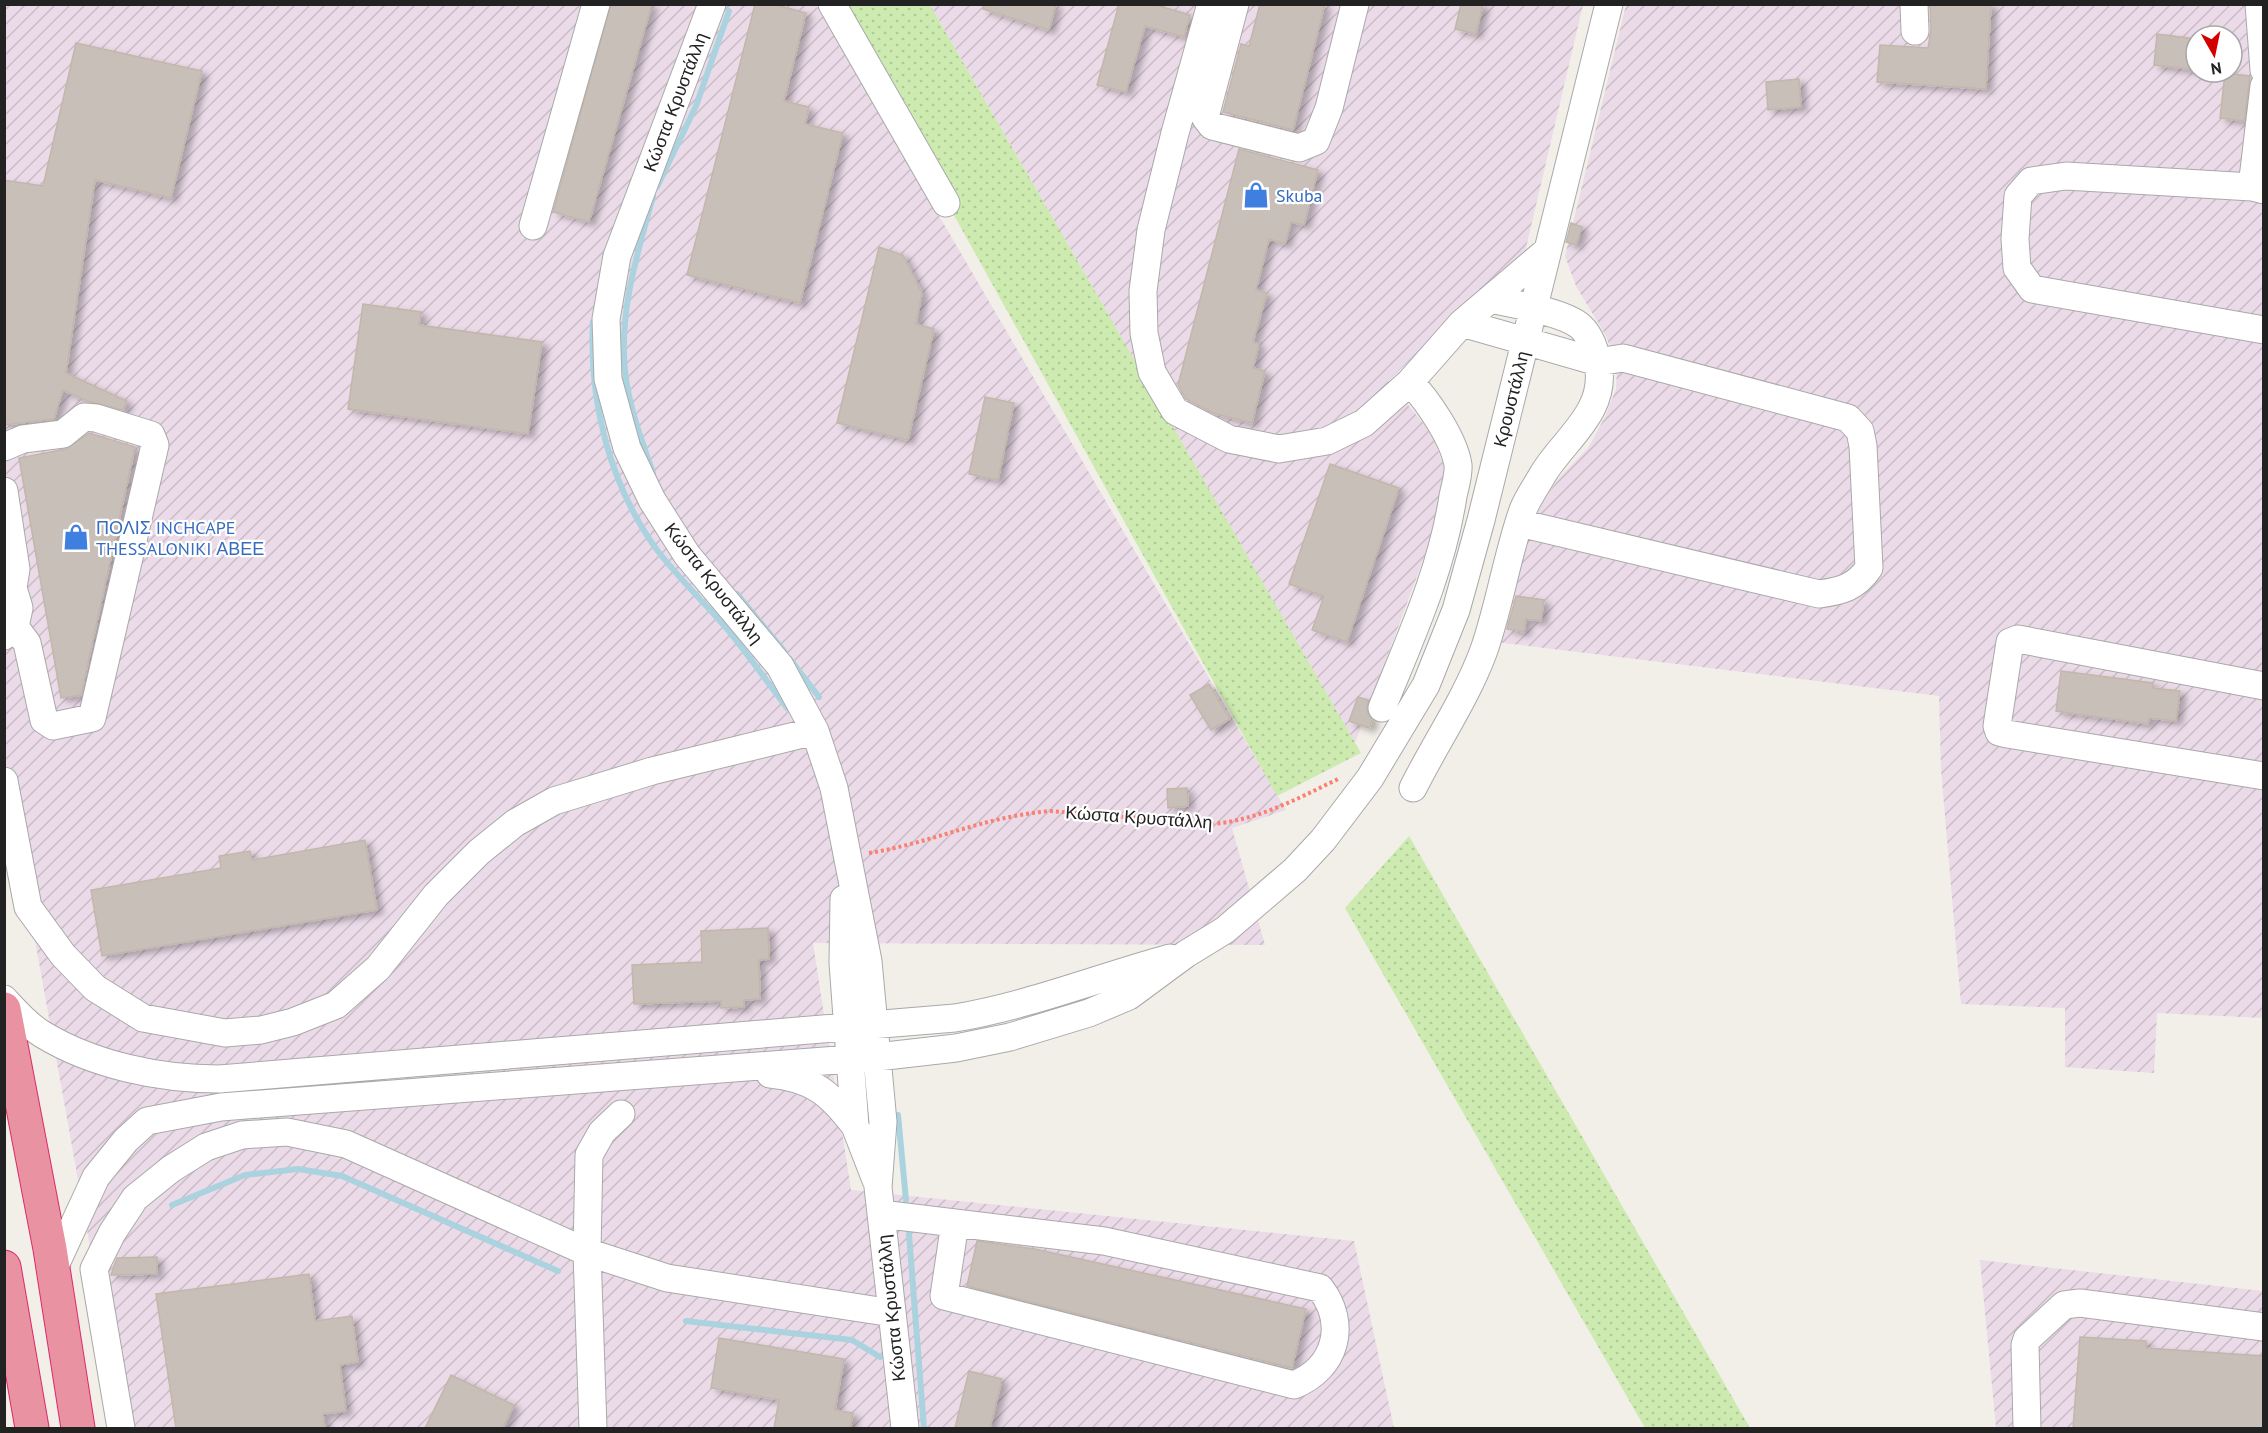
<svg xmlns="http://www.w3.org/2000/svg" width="2268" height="1433" font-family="'PT Sans',sans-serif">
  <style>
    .industrial { fill: url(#industrial-furrows); fill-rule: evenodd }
    .grass { fill: url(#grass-dots) }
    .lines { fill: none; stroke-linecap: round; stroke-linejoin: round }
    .stream { stroke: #aad3df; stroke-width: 6 }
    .building { fill: #c7bfb8; stroke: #c4b6ab; stroke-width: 1.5; filter: url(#shadow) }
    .minor-casing { stroke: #a9a9a9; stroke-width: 29 }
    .highway-casing { stroke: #dc2a67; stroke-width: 35 }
    .path { stroke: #fa8072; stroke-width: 4; stroke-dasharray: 3 3; stroke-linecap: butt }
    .minor { stroke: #fff; stroke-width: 27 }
    .highway { stroke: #e892a2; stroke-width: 33 }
    .labels { text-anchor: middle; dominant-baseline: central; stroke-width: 4.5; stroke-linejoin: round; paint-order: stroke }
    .street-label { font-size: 18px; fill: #222; stroke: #fff }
    .shop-label { font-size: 18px; fill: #366cbe; stroke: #fff; text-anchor: start }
  </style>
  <defs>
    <pattern id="industrial-furrows" width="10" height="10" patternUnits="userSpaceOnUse" patternTransform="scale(1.5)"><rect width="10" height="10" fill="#ebdbe8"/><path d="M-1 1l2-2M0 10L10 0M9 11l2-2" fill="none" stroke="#c9bcc7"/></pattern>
    <pattern id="grass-dots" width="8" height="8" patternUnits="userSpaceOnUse" patternTransform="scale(1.5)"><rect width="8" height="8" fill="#cdebb0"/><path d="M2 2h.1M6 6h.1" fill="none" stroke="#b0c997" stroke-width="1.8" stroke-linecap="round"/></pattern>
    <filter id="shadow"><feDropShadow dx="6" dy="4" stdDeviation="3" flood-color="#0004"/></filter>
  </defs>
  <rect width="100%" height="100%" fill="#f2efe9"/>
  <!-- industrial -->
  <path class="industrial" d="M4,5h812l470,805 -54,18 33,117 -452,-2 38,247 503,51 40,187h-1264l-36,-159 -89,-496z
    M930,5h653l-58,247 -137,129 42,50 15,37 -13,68 -77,207z
    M1626,5h637v1013l-106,-5 -3,60 -89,-6v-59l-104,-4 -20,-235 -2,-73 -443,-54 32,-106 15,-35 16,-23 29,-30 17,-31 11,-28 1,-23 -11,-30 -30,-50 -11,-30zM2196,36h36v36h-36z
    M1980,1260l283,31v137h-267z"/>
  <!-- grass -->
  <path class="grass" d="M837,5h93l431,748 -84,43z
    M1409,836l341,592h-105l-300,-520z"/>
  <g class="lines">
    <!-- stream -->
    <path class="stream" d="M657,187l39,-81 33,-95
      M653,197c-17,60 -37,125 -26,188 5,30 16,59 26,88
      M593,322c-4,79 16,162 64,228 23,30 51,56 75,85 19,24 37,49 55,73
      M737,594l47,57
      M790,659l29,38
      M898,1115l8,85
      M172,1205l73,-30 53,-6 44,7 216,95
      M909,1234l15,194
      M686,1321l166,19 28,17"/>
  </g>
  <!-- building -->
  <path class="building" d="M611,4h41l-63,218 -36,-10z
    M755,4h18l33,9 -22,88 25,6 -4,17 38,9 -43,170 -113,-28z
    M984,4h72l-7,26 -66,-21z
    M1119,4h34l37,11 -6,22 -39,-11 -19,66 -29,-7z
    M1260,4h65l-32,126 -70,-18 18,-68 8,2z
    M1461,4h22l-7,30 -21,-5z
    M1930,4h61l-5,85 -109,-7 3,-37 48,3 3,-18z
    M2157,34l39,5v31l-42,-5z
    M76,43l126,28 -31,127 -76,-18 -29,193 61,28 -4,9 -36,-9 -24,-11 -9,29 -50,6v-245l39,6z
    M2225,73l25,3 -6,45 -24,-3z
    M1799,79l2,28 -33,3 -2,-28z
    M1239,149l79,21 -14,55 -13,-3 -6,22 -16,-5 -13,51 11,3 -14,49 6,2 -6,24 12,3 -13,52 -39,-10 -27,-14 -8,-14z
    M1571,223l11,4 -6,18 -10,-3z
    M879,247l24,8 19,38 -6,31 18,5 -26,111 -71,-17z
    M363,304l58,8 -2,13 123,17 -14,92 -180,-25z
    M985,397l29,6 -16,77 -29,-6z
    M89,433l46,14 -54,248 -20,3 -42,-240 47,-9z
    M1330,464l69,24 -52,154 -35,-12 12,-34 -35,-12z
    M1516,596l28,4 -3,21 -15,-2 -2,13 -17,-3z
    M2061,671l92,12v5l27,3 -4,30 -27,-3 -1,6 -92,-13z
    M1209,684l21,35 -19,11 -21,-35z
    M1358,697l10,3 -1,11 5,9 -3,8 -20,-7z
    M1187,788l1,18 -20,2 -1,-19z
    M365,840l12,70 -275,46 -11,-66 130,-22 -2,-12 31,-5 2,9z
    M768,928l1,31 -10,1 1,39 -16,1v7l-23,1v-7l-87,3 -2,-39 70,-3 -1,-31z
    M977,1241l58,8 271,60 -14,59 -325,-82z
    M157,1257v17l-46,1 6,-17z
    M309,1274l6,47 37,-5 6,46 -18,3 6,46 -23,3 2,14h-149l-20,-134z
    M2080,1337l66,4v7l118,8v72h-191z
    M719,1338l125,21 -9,51 18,3 -3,15h-76l5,-28 -68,-12z
    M969,1371l33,8 -12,49h-35z
    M451,1375l63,30 -11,23h-78z"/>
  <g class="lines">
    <!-- minor casing -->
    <g class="minor-casing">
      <path id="minor" d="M712,4l-95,252 -11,63 2,60 19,69 25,52 35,55 93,111 35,65 19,57 34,173 15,161 -5,65 27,241
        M832,4l114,199
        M1211,4l-36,129 -24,97 -8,61 1,42 8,39 23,39 54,28 50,10 48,-8 37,-18 46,-41 52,-59 86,-73
        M1235,4l-30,113 7,9 87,22 17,-7 13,-33 26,-104
        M1914,4l1,27
        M2259,4l5,66
        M2252,187l12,-101
        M2264,190l-12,-3 -186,-11 -35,5 -13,15 -3,43 2,29 15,21 232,41
        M533,226l63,-222
        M1462,323l136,39 25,-4 225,60 12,13 3,15 6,122c-13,19 -27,23 -50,26l-300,-71
        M4,447l19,-8 40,-5 21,-17 12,1 55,17 4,10 -63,273 -39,8 -9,-6 -17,-77 -12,-16
        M4,491l12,78 -3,19 6,20 -4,19 -11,9
        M2264,686l-246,-47 -8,3 -13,84 2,6 8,2 257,42
        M1382,708c28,-69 60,-138 71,-212 2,-9 6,-22 5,-31 -4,-26 -30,-64 -48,-83
        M4,781l24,126 35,48 32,33 48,30 82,15 36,-3 32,-8 43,-17 42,-37 58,-73 43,-43 36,-29 39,-22 98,-30 163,-40
        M1413,788c23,-46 53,-89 71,-138 16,-46 23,-95 39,-140 5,-13 14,-25 20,-36 21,-35 65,-63 55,-110 -2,-12 -8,-29 -17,-37 -16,-15 -68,-23 -91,-28
        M844,899l-1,64 12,163 21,54
        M4,999c12,13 23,26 38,35 51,31 117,45 177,45l736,-61c76,-13 142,-40 215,-60
        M770,1074c42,4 60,19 85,52
        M881,1214l223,27 216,47c28,36 16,80 -26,97l-350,-89 11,-73
        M53,1270l43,-93 30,-37 21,-19 74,-14 656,-50 79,-9 54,-11 79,-24 40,-17 57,-42 39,-24 70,-60 28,-30 47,-62 56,-93 30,-75 25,-90 128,-516
        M121,1428l-27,-159 18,-36 23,-35 36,-29 35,-22 36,-12 45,-3 59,12 241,108 80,26 225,35
        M593,1428l-6,-176 2,-97 13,-23 19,-18
        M2027,1428l-2,-83 2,-6 37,-34 16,-2 184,24"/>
    </g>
    <!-- highway casing -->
    <g class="highway-casing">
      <path id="highway" d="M4,1009l46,240 28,179
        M4,1267l28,161"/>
    </g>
    <!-- path -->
    <path class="path" d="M869,853c63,-10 116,-37 182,-42l161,13c46,-4 85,-25 126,-45"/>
    <!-- minor -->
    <use href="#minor" class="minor"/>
    <!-- highway -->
    <use href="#highway" class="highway"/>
  </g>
  <!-- icons -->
  <defs>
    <g id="shop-bare" transform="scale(2.07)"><path d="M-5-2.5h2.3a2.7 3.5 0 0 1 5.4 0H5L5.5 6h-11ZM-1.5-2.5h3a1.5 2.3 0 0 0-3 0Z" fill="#3f7fe0" stroke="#fff" stroke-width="2.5" paint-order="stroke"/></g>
  </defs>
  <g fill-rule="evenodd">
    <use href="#shop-bare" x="1256" y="195"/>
    <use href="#shop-bare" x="76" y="537"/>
  </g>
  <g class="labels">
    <!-- street labels -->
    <g class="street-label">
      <text transform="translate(675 102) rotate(-69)">Κώστα Κρυστάλλη</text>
      <text transform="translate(1511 399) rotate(-76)">Κρουστάλλη</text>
      <text transform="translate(714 583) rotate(52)">Κώστα Κρυστάλλη</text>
      <text transform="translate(1139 817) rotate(4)">Κώστα Κρυστάλλη</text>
      <text transform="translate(891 1308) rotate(-96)">Κώστα Κρυστάλλη</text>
    </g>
    <!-- shop labels -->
    <g class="shop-label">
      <text x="1276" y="195">Skuba</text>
      <text x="96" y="527">ΠΟΛΙΣ INCHCAPE<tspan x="96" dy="21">THESSALONIKI ΑΒΕΕ</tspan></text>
    </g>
  </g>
  <!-- border -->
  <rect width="2268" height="1433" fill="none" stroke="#222222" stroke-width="12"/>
  <!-- north arrow -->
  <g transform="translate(2214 54) rotate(171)"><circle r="28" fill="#ffffff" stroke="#a7a7a7" stroke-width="1.5"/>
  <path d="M0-4.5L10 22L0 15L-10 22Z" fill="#d40000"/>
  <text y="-9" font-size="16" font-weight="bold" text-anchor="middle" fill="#222222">N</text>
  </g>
</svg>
